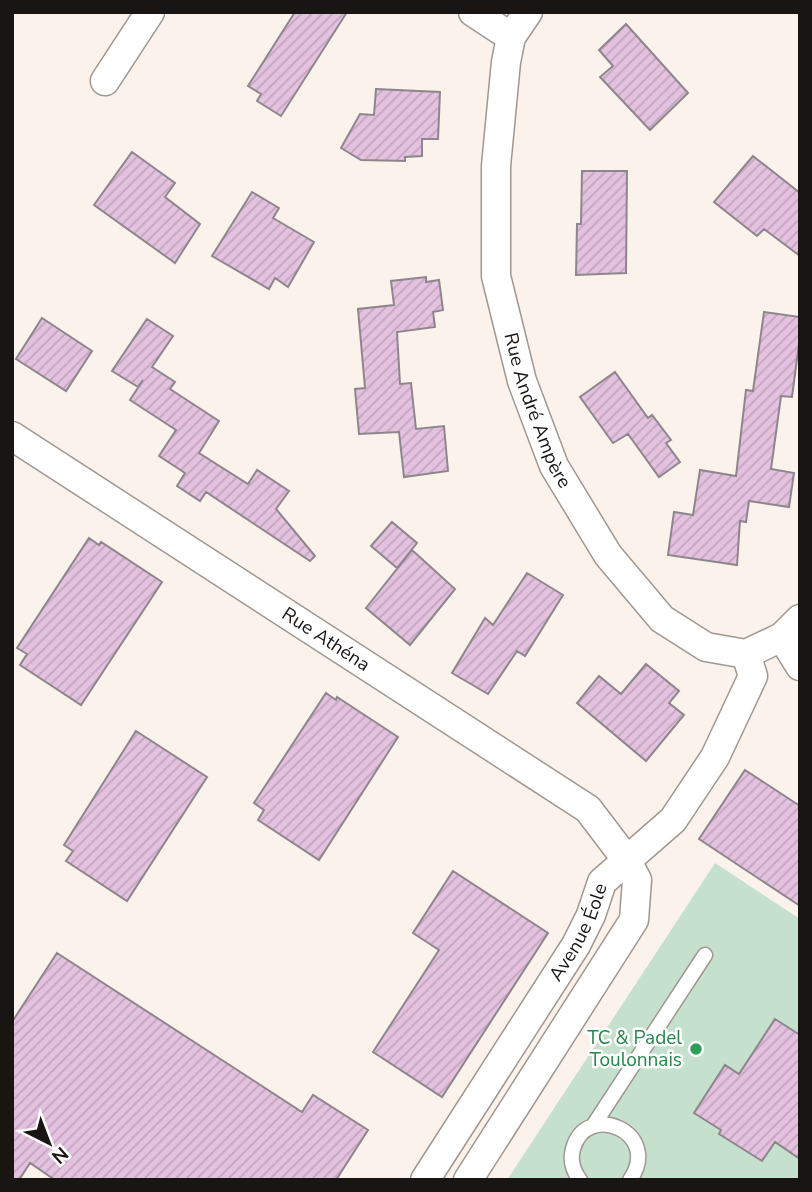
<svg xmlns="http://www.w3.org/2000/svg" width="812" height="1192" font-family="'Nunito Sans',sans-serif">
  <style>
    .pitch { fill: #c5e1cd }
    .building { fill: url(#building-hatch); stroke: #8e868d; stroke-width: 2 }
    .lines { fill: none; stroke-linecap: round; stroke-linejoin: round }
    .lane-casing { stroke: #a09791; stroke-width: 17 }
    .street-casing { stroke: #a09791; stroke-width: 31 }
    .lane { stroke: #fff; stroke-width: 14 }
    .street { stroke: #fff; stroke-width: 28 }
    .leisure-dot { fill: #2e9e5b; stroke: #fff; stroke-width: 2.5 }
    .labels { text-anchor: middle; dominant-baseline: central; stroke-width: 5; stroke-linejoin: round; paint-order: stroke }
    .street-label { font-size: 19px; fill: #181513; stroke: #fff }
    .leisure-label { font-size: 19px; fill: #27864d; stroke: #fff; text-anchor: end }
  </style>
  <defs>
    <pattern id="building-hatch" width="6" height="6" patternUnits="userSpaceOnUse" patternTransform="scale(1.75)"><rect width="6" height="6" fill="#e3c1df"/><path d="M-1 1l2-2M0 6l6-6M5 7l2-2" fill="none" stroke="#c2a5be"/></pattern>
  </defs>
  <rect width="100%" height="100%" fill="#fbf2eb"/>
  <!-- pitch -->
  <path class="pitch" d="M715,863l85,56v261h-293z"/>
  <!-- building -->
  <path class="building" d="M295,12h52l-66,104 -24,-15 4,-7 -13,-8z
    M626,24l62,69 -38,37 -50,-53 13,-11 -14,-16z
    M376,89l64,3 -2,47h-16v17l-17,1v4l-44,-1 -20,-12 19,-34 14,1z
    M132,152l43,31 -10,14 35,27 -25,39 -81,-58z
    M753,156l47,37v63l-36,-27 -7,7 -43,-34z
    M582,171h45l-1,102 -50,2 1,-51h4z
    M252,192l27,16 -6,10 41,24 -26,45 -13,-9 -6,11 -57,-33z
    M426,277v5l13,-2 4,30 -10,2 2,15 -38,5 3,52 11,-1 5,46 28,-3 4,45 -44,6 -5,-45 -40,2 -4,-45 10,-1 -7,-79 36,-4 -3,-24z
    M764,312l36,5v19l-8,61 -11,-1 -10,73 23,4 -5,34 -40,-6 -3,21 -6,-1 -3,44 -69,-10 6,-43 19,3 7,-45 36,6 10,-86 7,1z
    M42,318l50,33 -26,40 -50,-32z
    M147,319l26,17 -21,31 23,15 -5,7 49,32 -20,32 49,31 9,-14 32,21 -13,18 39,47 -5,5 -104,-69 -6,9 -23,-15 8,-13 -26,-17 17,-26 -46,-30 13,-20 -5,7 -26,-16z
    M615,372l33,46 4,-3 19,25 -5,3 14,19 -21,15 -31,-43 -15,9 -33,-46z
    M392,522l25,21 -20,25 -26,-22z
    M89,538l10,7 2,-3 61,40 -81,123 -61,-40 7,-11 -10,-6z
    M412,550l43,39 -45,56 -44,-37z
    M527,573l36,22 -38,61 -8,-5 -29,43 -36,-21 33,-55 8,7z
    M646,664l33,27 -10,12 15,12 -38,46 -69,-58 22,-27 22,18z
    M326,693l10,7 1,-3 61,40 -79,123 -61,-40 6,-10 -10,-7z
    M136,731l71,46 -80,124 -61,-40 7,-10 -9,-6z
    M745,770l55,36v100l-101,-67z
    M453,871l95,62 -106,164 -69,-45 66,-102 -26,-17z
    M57,953l245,159 11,-17 55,35 -32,50h-281l-25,-17 -11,17h-7v-158z
    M775,1019l25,16v124l-25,-17 -13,19 -43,-27 2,-4 -27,-17 31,-48 14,9z"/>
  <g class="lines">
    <!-- lane casing -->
    <g class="lane-casing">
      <path id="lane" d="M593,1126l112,-171
        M580,1180c-7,-9 -10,-20 -7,-31 13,-49 90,-17 57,31"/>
    </g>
    <!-- street casing -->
    <g class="street-casing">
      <g id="street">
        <path d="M473,12l38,25"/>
        <path id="s1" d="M528,12l-17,25 -5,25 -10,104v110l26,105 32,85 54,89 54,64 44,28 40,7 36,-17 18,-18"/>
        <path d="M105,81l45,-69"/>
        <path id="s2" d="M12,436l576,373 38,50 11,21 -3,40 -166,260"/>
        <path d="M782,637l18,29"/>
        <path id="s3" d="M425,1180l151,-235 15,-30 11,-33 71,-62 42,-63 38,-81 -7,-22"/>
      </g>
    </g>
    <!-- lane -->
    <use href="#lane" class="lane"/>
    <!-- street -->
    <use href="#street" class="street"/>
  </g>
  <!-- markers -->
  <circle class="leisure-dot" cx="696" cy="1049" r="7"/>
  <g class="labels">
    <!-- street labels -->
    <g class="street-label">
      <text stroke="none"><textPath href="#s1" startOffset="411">Rue André Ampère</textPath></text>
      <text stroke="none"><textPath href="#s2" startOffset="374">Rue Athéna</textPath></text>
      <text stroke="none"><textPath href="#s3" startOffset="292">Avenue Éole</textPath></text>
    </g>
    <!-- leisure labels -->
    <g class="leisure-label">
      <text x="682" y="1038">TC &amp; Padel<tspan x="682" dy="22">Toulonnais</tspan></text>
    </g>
  </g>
  <!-- border -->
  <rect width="812" height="1192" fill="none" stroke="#181513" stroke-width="28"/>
  <!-- north arrow -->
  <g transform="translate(49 1143) rotate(138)" stroke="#ffffff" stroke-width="5" paint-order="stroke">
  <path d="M0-5L12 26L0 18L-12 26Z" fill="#181513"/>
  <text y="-10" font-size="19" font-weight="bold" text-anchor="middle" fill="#181513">N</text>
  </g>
</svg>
